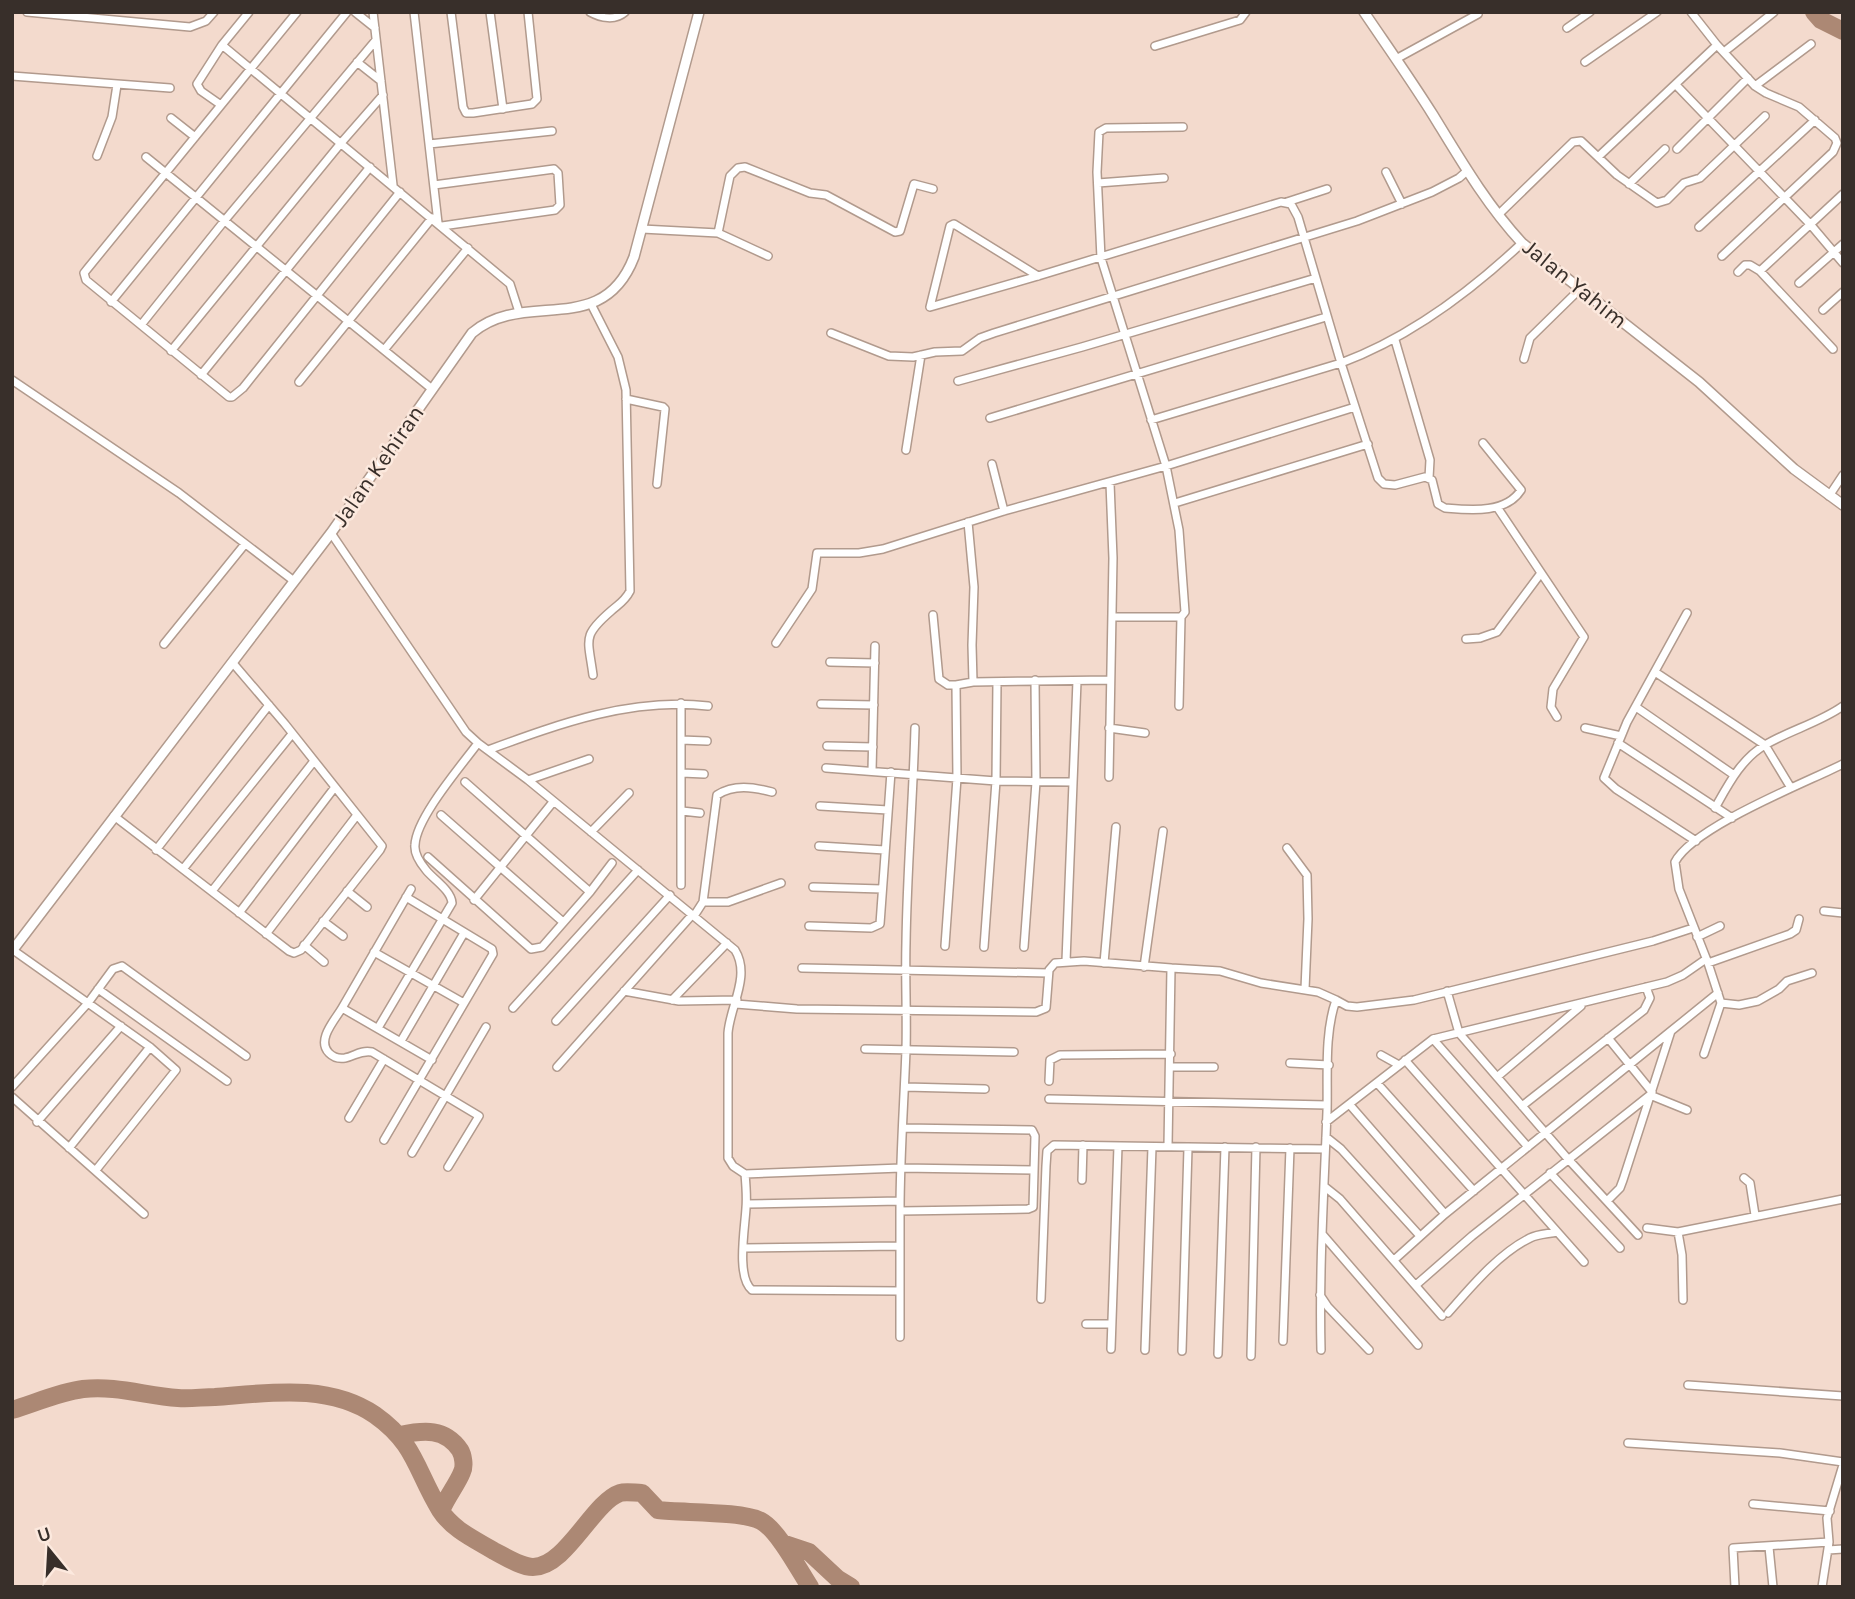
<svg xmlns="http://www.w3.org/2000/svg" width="1855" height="1599" font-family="Karla,sans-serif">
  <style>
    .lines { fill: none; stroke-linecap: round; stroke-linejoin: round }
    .river { stroke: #ac8874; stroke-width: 18 }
    .minor-casing { stroke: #b19a8d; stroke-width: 10 }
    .tertiary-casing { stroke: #b19a8d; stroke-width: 12 }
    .minor { stroke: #fff; stroke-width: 7 }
    .tertiary { stroke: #fff; stroke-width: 9 }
    .labels { text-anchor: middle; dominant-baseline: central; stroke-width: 5; stroke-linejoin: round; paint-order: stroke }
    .street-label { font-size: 23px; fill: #382f2a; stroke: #fce9de }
  </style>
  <rect width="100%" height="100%" fill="#f3dacd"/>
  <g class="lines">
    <!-- river -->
    <path class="river" d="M1814,12l7,8 22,11
      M12,1410c23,-7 48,-18 71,-21 32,-4 64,7 95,9 12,1 25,-1 37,-1 53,-4 113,-14 160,18 41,29 41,56 65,95 13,20 34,29 54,41 10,5 27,16 39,16 33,0 60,-65 87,-74 6,-2 15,0 22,0l16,17c25,3 84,1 103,11 17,9 38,49 49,66
      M400,1435c24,-5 45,-7 60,15 3,5 5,16 2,22 -4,11 -16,26 -21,39
      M782,1543l27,9 29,27 13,8"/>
    <!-- minor casing -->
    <g class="minor-casing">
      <path id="minor" d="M27,12l163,15 16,-6 8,-9
        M249,12l-27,33 288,239 9,28
        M297,12l-209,256 -4,5 2,7 143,117h3l11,-9 157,-196
        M355,12l20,16
        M373,12l20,173
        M414,12l24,211
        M451,12l12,95 3,6h7l59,-9 5,-5 -9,-87
        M490,12l13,97
        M590,12c11,6 25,9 35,0
        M1567,28l23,-16
        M1717,45l38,41 11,7 33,14 36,31 2,5 -4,9 -111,104
        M1155,46l85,-26 6,-8
        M1724,52l50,-40
        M1396,59l82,-45
        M357,62l24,19
        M1585,62l72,-50
        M12,76l158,12
        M1677,86l133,138 33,39
        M1755,86l56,-42
        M221,105l-20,-14 -4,-7 25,-39
        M171,118l24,19
        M1183,127l-77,1 -7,4 -2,40 4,86 65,208 189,-59
        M429,144l123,-13
        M1677,149l71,-71
        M97,156l15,-39 5,-32
        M146,157l286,232
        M1598,157l19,18 40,28 10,-3 17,-17 16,-5 65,-62
        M1386,172l16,32
        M1098,183l66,-5
        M1629,184l36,-35
        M434,185l120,-16 4,4 2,32 -5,5 -113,16
        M1287,202l40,-13
        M1498,215l75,-73 8,-1 17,16 119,-112 -26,-33
        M1699,227l116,-107
        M642,229l76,4 50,23
        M718,233l12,-57 8,-8 7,-1 65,26 16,2 69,37 5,-1 14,-47 19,5
        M1760,271l83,-77
        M1738,272l7,-7h5l10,6 73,78
        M1038,276l-84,-52 -4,2 -20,81 108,-31 243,-74 10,2 7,13 43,146 -190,57
        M1799,283l44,-39
        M111,302l236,-290
        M591,304l27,53 8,33 4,201c-5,10 -11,13 -19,20 -29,25 -23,27 -18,64
        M1823,310l20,-18
        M141,325l84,-105 151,-180
        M831,333l58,23 24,1 22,-5 27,-1 18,-13 14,-5 363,-112 75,-29 27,-14 8,-7
        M1395,340l35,120 -1,18
        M384,350l84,-102
        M171,351l170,-208 42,-48
        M1524,359l6,-21 49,-48
        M201,375l169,-208
        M12,380l167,113 115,88
        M958,381l124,-34 234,-69
        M299,382l133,-164
        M626,399l37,8 2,2 -8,75
        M990,418l336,-101
        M1483,443l38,47c-15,24 -51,20 -76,18l-7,-4 -6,-24 -7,-3 -30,8 -11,-1 -6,-6 -37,-115c67,-25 129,-71 181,-120
        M906,450l15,-95
        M992,464l12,47
        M1829,496l14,-21
        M1175,503l193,-59
        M1497,507l87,130 -31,52 -2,18 6,10
        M968,522l6,65 -2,58 1,37
        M331,533l135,199 12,11 50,37 207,170c16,26 -5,56 -7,83v125l5,8 12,8 156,-6 133,2
        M1687,613l-60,109 -23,56 12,11 80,52
        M933,615l6,64 9,6h8
        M1466,639l14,-1 17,-6 44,-59
        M776,643l36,-54 5,-36h42l24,-4 121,-38 162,-45 13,64 6,82 -4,5h-68
        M164,644l81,-100
        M830,662l45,1
        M1655,672l110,73 26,43
        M821,704l53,1
        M1179,706l2,-89
        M1636,707l98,68
        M1109,728l36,5
        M1585,728l36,8
        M681,740l26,1
        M1618,743l114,75
        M827,746l46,1
        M488,750c71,-26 144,-53 220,-44
        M826,768l170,13 77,1
        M872,771l3,-125
        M682,773l22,1
        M1109,777l4,-219 -3,-75
        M528,780l61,-21
        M465,782l125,110 22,-29
        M820,806l68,4
        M1715,808c13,-23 26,-49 50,-63 25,-15 54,-22 78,-39
        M682,811l18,2
        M441,815l122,107
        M114,816l175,135 5,2 7,-3 79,-100 2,-4 -97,-122 -53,-62
        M591,832l38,-39
        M819,846l66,4
        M1287,848l20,27 1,44 -3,70
        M156,850l113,-145
        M428,857l103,92 11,-2 48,-55
        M183,869l109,-135
        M681,885v-182
        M813,887l69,2
        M411,889l-69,119 90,52
        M212,891l102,-130
        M347,891l20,16
        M474,900l79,-98
        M703,902h25l53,-19
        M1824,911l19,2
        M239,913l96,-126
        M694,916l9,-14 14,-107c17,-11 36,-8 55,-3
        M323,921l20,15
        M809,926l62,2 9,-4 11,-152
        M266,934l91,-119
        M1697,937l23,-11
        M304,945l20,17
        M945,946l12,-168 -1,-93 17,-3 137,-2
        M984,947l12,-166 1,-99
        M1024,947l12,-165 -1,-102
        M13,950l137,97 26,23 -80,100
        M374,952l90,51
        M1066,961l11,-280
        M1104,963l12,-136
        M1708,963l82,-29 6,-4 3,-11
        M1144,967l19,-136
        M802,968l246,5
        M98,989l129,92
        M624,991l55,10 58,-1
        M1447,991l12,42 109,126 70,76
        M672,1000l55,-57
        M1721,1003l18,2 19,-4 21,-12 8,-8 25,-8
        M736,1004l61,5 239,3 10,-4 3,-38 6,-7 29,-2 87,7
        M342,1008c-7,12 -26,32 -13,45 4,4 10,6 16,5 10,-2 15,-8 27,-6l107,64 -31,51
        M513,1008l125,-138
        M556,1021l114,-126
        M378,1028l74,-125c-1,-13 -18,-23 -26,-33 -5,-6 -12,-16 -11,-25 1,-27 46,-79 63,-102
        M1608,1038l44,54
        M1433,1039l95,108
        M401,1041l63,-108
        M865,1049l149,3
        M1704,1054l17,-51 -13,-40 -29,-74 -4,-27c18,-35 130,-79 168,-98
        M1381,1055l18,10
        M1405,1060l179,202
        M1290,1063l39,2
        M557,1067l135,-152
        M1171,1067h43
        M1497,1077l84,-71
        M1049,1081l1,-21 10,-5 111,-1
        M1377,1083l97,108
        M12,1087l76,-84 25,-34 9,-3 124,90
        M905,1087l80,2
        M12,1097l132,117
        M1049,1099l278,6
        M1350,1105l95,109
        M1522,1106l122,-96 6,-12 -4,-11
        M349,1118l35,-59
        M37,1122l84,-96
        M1326,1122l107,-83 234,-57 16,-7 23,-16
        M903,1128l129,2 3,6 -2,71 -5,2 -128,2c0,-54 4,-108 6,-161 1,-36 -1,-72 0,-107 1,-72 7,-143 9,-215
        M1326,1137l15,12 79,87
        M384,1140l109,-186 -1,-5 -86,-52
        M1168,1146l3,-178 49,3 41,12 57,9 18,8
        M69,1148l81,-101
        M412,1153l74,-126
        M1550,1173l70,75
        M745,1174c1,11 2,23 1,34 -1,20 -10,69 6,82l148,1
        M1744,1178l6,5 5,32
        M1082,1180l1,-35
        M1325,1187l15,12 102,117
        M1607,1201l13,-13 3,-8 48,-149 47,-38
        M747,1204l153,-3
        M1647,1228l31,4 165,-33
        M1678,1232l4,23 1,45
        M1323,1235l95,110
        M744,1248l156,-2
        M1394,1260l51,-46 226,-183
        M1416,1285l56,-49 178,-141 37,15
        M1320,1295l8,12 41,43
        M1041,1299l5,-133 1,-15 7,-6 271,4
        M1448,1313c23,-26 50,-59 82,-75 8,-4 18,-4 27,-6
        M1086,1324h25
        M900,1337v-126
        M1283,1341l7,-193
        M1111,1349l7,-203
        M1145,1350l7,-203
        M1321,1350c-2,-79 3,-159 6,-238 1,-36 -3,-78 9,-112l11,6 10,1 57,-7 239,-59 40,-13
        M1182,1351l6,-203
        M1218,1354l7,-207
        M1251,1356l5,-209
        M1688,1385l155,11
        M1628,1443l152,10 63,9
        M1753,1504l77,7
        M1769,1547l4,40
        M1828,1550l15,-1
        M1735,1587l-2,-39 96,-6
        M1822,1587l7,-45 -2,-24 16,-53"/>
    </g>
    <!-- tertiary casing -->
    <g class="tertiary-casing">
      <path id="tertiary" d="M1364,12c23,34 47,68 69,103 27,44 53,89 89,128l177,139 95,87 49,36
        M12,951l319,-418 141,-200c53,-45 130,7 162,-76l65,-245"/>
    </g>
    <!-- minor -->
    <use href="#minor" class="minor"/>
    <!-- tertiary -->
    <use href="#tertiary" class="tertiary"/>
  </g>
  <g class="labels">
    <!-- street labels -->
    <g class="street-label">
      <text transform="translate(1575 284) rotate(39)">Jalan Yahim</text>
      <text transform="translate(378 466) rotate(-55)">Jalan Kehiran</text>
    </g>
  </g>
  <!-- border -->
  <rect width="1855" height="1599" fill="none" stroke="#382f2a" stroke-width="28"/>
  <!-- north arrow -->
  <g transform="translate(49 1550) rotate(342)" stroke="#fce9de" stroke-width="5" paint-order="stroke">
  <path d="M0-5L12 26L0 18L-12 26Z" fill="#382f2a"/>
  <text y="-10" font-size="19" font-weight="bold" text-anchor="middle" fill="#382f2a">U</text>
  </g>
</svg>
